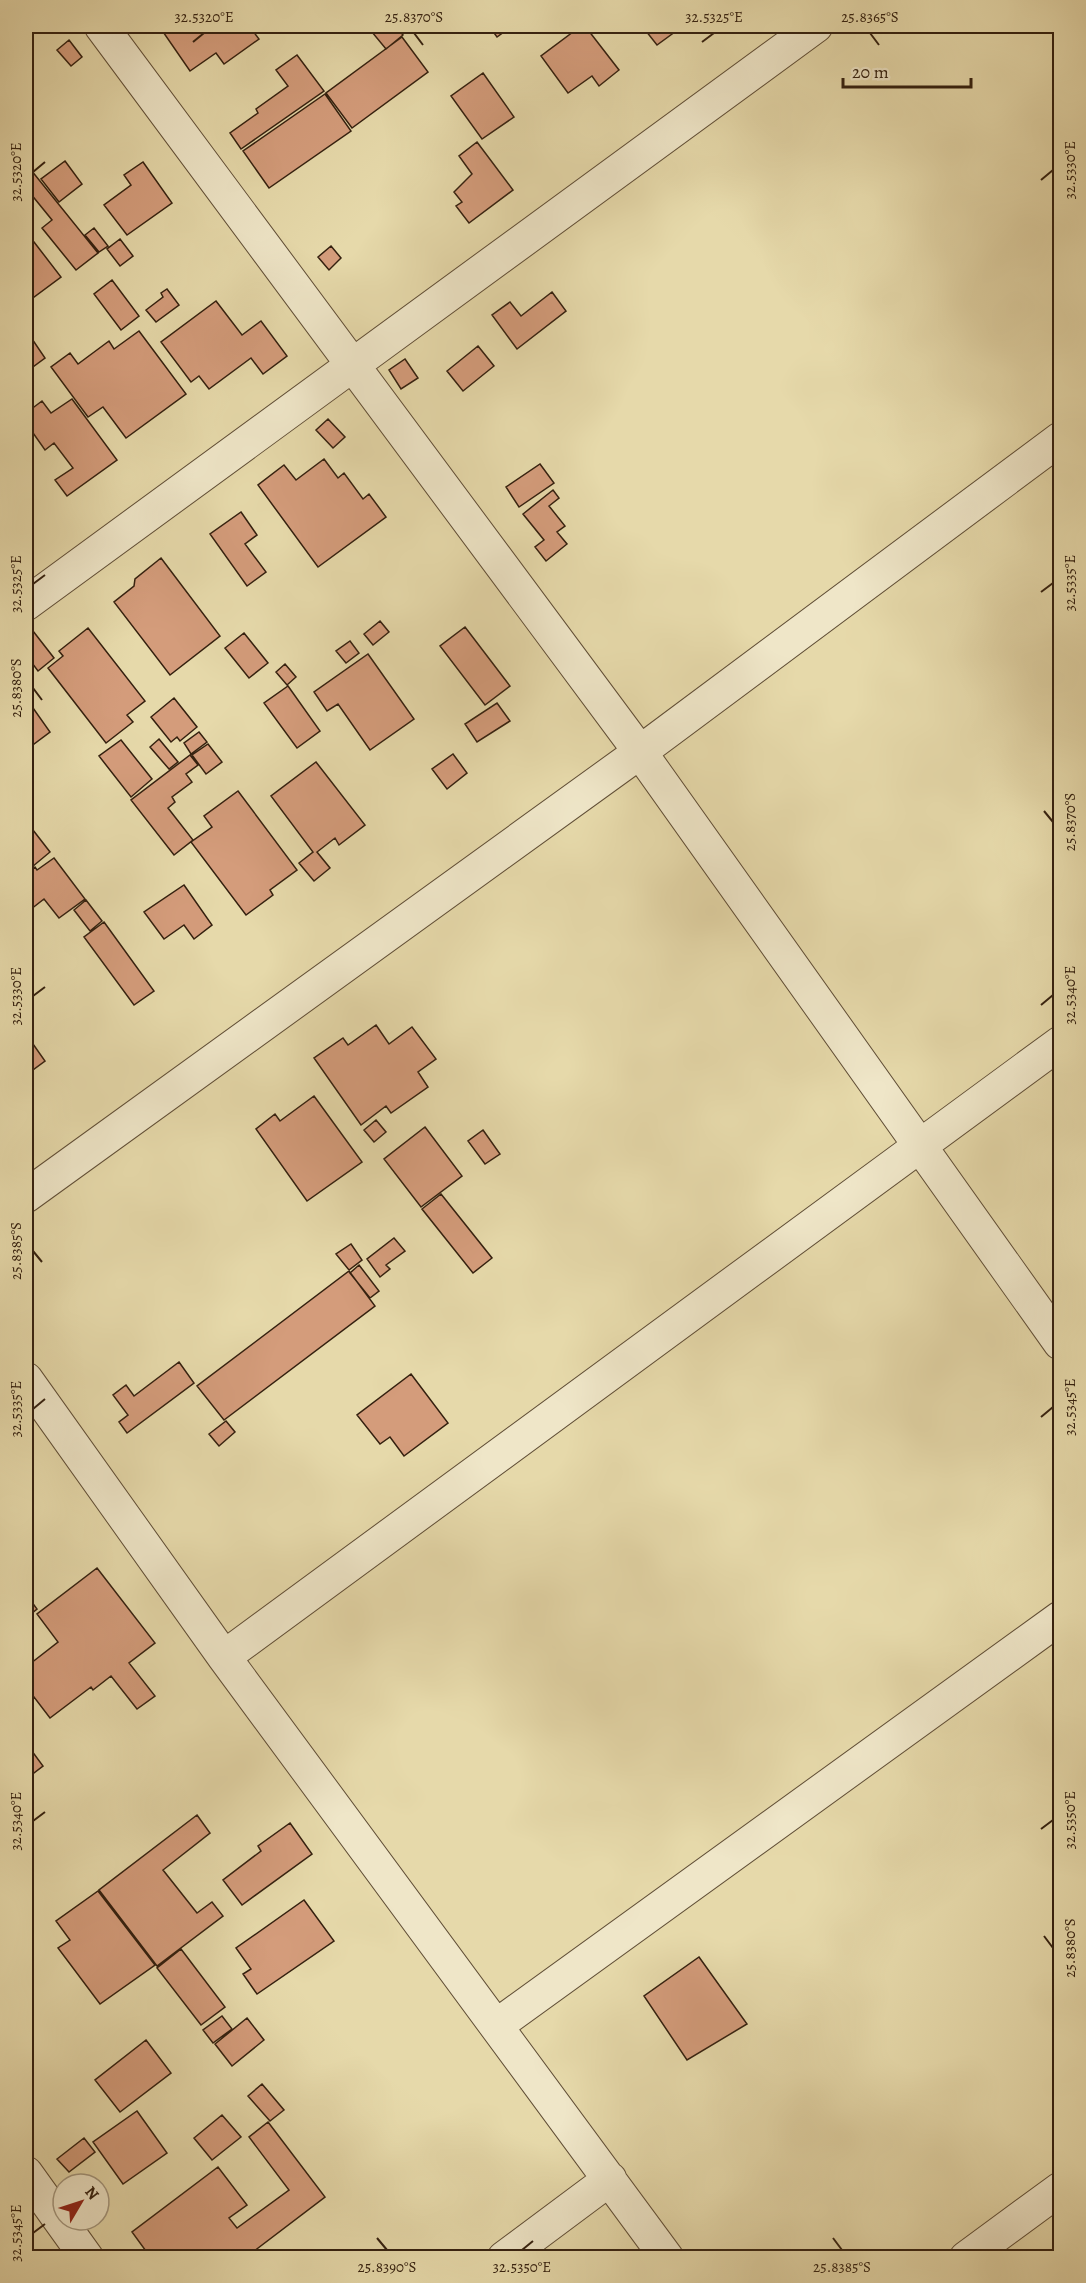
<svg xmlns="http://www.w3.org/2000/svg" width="1086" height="2283" font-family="Alegreya,serif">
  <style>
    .building { fill: #d49c7b; stroke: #34200f; stroke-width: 1.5 }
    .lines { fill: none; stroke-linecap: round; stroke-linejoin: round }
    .minor-casing { stroke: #604e36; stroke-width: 35 }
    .minor { stroke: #efe6c8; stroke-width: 33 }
    .ticks { fill: none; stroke: #34200f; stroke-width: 2 }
    .neatline { fill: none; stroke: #34200f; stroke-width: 2 }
    .ticks-label { font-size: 15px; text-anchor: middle; fill: #34200f }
  </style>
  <rect width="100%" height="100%" fill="#e6d9aa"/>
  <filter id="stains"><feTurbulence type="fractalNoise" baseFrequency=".00333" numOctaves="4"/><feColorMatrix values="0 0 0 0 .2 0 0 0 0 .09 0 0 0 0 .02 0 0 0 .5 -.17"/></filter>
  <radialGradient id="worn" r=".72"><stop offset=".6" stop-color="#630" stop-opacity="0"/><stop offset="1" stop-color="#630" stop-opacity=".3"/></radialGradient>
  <!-- building -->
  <path class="building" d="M159,26h90l10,13 -35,25 -8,-11 -26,18z
    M367,26h28l8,9 -17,14z
    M489,26h23l-15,11z
    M581,26h4l34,44 -20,16 -7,-10 -24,17 -27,-37z
    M642,26h41l-26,19z
    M402,37l26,35 -76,56 -26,-35z
    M69,40l13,17 -11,9 -14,-16z
    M297,55l27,36 -83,58 -11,-16 28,-20 -2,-4 32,-23 -12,-16z
    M483,73l31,44 -32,22 -31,-43z
    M325,94l26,37 -82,57 -26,-37z
    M477,142l36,48 -44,33 -13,-17 6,-4 -8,-10 18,-18 -13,-18z
    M65,161l17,23 -23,18 -18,-23z
    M143,162l29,41 -45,32 -23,-30 27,-20 -7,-10z
    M27,165l71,88 -22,17 -34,-42 10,-8 -26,-32v-22z
    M94,228l14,18 -9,6 -14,-17z
    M120,239l13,17 -13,10 -13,-17z
    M34,242l27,35 -35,26v-55z
    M331,246l10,12 -12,12 -11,-13z
    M112,280l27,36 -18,14 -27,-36z
    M167,289l12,16 -23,17 -10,-12 17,-13 -2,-4z
    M552,292l14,19 -49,38 -25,-34 18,-13 11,14z
    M216,301l26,34 19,-14 26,35 -24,18 -12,-16 -42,31 -10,-13 -8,6 -30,-40z
    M26,330l19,28 -19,14z
    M139,331l47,63 -60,44 -23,-31 -15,10 -37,-50 19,-14 8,11 31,-23 5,8z
    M478,346l16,20 -31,25 -16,-20z
    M405,359l13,19 -17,11 -12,-19z
    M72,399l45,61 -50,36 -12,-16 18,-12 -19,-25 -9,7 -19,-27v-10l16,-12 9,12z
    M328,419l17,18 -12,11 -17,-18z
    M324,459l14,19 6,-5 19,26 6,-5 17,23 -68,50 -60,-82 26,-20 12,15z
    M540,464l14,19 -35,24 -13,-20z
    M553,490l6,8 -10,8 16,20 -8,6 10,12 -21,17 -11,-14 9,-7 -21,-26z
    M241,512l16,23 -12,9 21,28 -19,14 -37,-52z
    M161,558l59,78 -50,39 -56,-73 20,-16 1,-7z
    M380,621l9,11 -16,13 -9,-11z
    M465,627l45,59 -25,19 -45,-59z
    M88,628l57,73 -18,14 6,7 -27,21 -58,-75 15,-12 -4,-5z
    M33,631l21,27 -16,13 -12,-16v-18z
    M244,633l24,30 -19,15 -24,-30z
    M350,641l9,12 -13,10 -10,-12z
    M368,654l46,65 -44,31 -32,-46 -11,7 -13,-19z
    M285,664l11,13 -9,8 -11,-13z
    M288,686l32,45 -23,17 -33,-45z
    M26,698l24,34 -24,18z
    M174,698l23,29 -17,14 -3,-4 -6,5 -20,-25z
    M497,703l13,18 -33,21 -12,-18z
    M199,732l8,10 -16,12 -7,-11z
    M159,739l19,23 -9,7 -19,-22z
    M121,740l31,39 -21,18 -32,-41z
    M208,744l14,18 -16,12 -14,-19z
    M453,754l14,19 -20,16 -15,-20z
    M190,755l8,10 -12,9 6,8 -20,15 3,5 -7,6 25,32 -19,15 -43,-55z
    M316,762l49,63 -26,20 -4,-7 -18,14 13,16 -16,13 -15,-18 14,-11 -42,-56z
    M238,791l59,79 -27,20 3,5 -27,20 -55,-73 21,-15 -8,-11z
    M26,821l24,31 -24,20z
    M54,858l31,41 -26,19 -15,-19 -18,14v-39l9,-7 2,3z
    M184,885l28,40 -18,14 -10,-14 -20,14 -20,-27z
    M86,900l16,21 -12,10 -16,-21z
    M104,922l50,69 -20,14 -50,-68z
    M376,1025l13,19 23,-17 24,32 -18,13 10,15 -37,26 -5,-7 -25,19 -47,-67 29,-20 5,7z
    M26,1034l19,27 -19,14z
    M314,1096l48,66 -55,39 -51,-72 19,-15 5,7z
    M376,1120l10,12 -12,10 -10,-12z
    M425,1127l37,49 -41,31 -37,-48z
    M483,1130l17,24 -15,10 -17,-23z
    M441,1194l51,64 -19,15 -51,-64z
    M394,1238l11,13 -19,14 4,4 -10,8 -13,-18z
    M351,1244l11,16 -13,10 -13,-16z
    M359,1265l20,26 -9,7 -20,-25z
    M349,1271l26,35 -151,114 -27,-34z
    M179,1362l15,21 -67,50 -8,-11 9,-7 -15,-20 13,-10 8,11z
    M411,1374l37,49 -44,33 -14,-19 -10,7 -23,-29z
    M226,1421l9,11 -16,14 -10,-12z
    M97,1568l58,75 -26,20 26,33 -18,13 -26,-33 -18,14 -2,-3 -41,31 -16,-21 -8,6v-36l32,-25 -21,-28z
    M26,1594l11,15 -11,9z
    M26,1743l17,23 -17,13z
    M197,1815l13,18 -47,37 34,43 15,-11 11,14 -66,50 -58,-76z
    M290,1823l22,31 -70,51 -19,-25 38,-29 -3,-5z
    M98,1891l57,74 -55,39 -42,-56 12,-8 -14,-19z
    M304,1900l30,41 -77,53 -14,-20 8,-5 -15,-21z
    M181,1949l44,58 -24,18 -44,-57z
    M699,1957l48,67 -60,36 -43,-64z
    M222,2016l10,13 -19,14 -10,-13z
    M247,2018l17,22 -32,26 -17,-22z
    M146,2040l25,33 -51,39 -25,-32z
    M262,2084l22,26 -14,11 -22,-25z
    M137,2111l30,42 -44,31 -30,-42z
    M222,2115l19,22 -29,23 -18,-22z
    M268,2122l57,75 -80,61h-78l-5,-7 -11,7 -19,-26 86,-65 29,38 -18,13 8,10 52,-38 -40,-53z
    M84,2138l11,14 -26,20 -12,-13z"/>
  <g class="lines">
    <!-- minor casing -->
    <g class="minor-casing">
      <path id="minor" d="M101,26l539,726 420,591
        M26,604l790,-578
        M26,1196l614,-444 420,-313
        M26,1379l198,278 443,601
        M224,1657l836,-614
        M496,2026l564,-408
        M26,2173l61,85
        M504,2258l106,-79
        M966,2258l94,-69"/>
    </g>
    <!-- minor -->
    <use href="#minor" class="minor"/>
  </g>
  <!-- ticks -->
  <path class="ticks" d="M414,33l9,12M870,33l9,12M193,42l11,-9M702,42l12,-9M33,172l12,-10M1041,180l12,-10M33,584l12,-9M1041,592l12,-9M33,688l9,12M1044,811l9,11M33,996l12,-9M1041,1005l12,-10M33,1251l9,11M33,1409l12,-10M1041,1417l12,-10M33,1821l12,-9M1041,1829l12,-9M1044,1936l9,12M33,2233l12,-9M377,2238l10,12M833,2238l9,12M522,2250l11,-9"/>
  <!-- margin -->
  <rect width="1086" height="2283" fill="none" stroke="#e6d9aa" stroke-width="66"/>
  <!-- north arrow -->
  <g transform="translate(81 2202) rotate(51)"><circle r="28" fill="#efe6c8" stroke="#a4977e" stroke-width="1.5"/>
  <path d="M0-4.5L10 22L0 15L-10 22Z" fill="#8f2418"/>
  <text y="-9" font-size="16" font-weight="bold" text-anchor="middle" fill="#34200f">N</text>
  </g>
  <!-- scale -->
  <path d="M843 78v9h128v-9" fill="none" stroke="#34200f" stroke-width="3"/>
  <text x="852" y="78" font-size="18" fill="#34200f" stroke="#efe6c8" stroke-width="4.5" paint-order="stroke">20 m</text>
  <rect x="33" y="33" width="1020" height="2217" class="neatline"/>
  <g class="ticks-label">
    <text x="204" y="22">32.5320°E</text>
    <text x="414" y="22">25.8370°S</text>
    <text x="714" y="22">32.5325°E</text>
    <text x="870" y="22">25.8365°S</text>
    <text transform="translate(1070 170) rotate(-90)" y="5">32.5330°E</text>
    <text transform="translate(16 172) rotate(-90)" y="5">32.5320°E</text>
    <text transform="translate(1070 583) rotate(-90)" y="5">32.5335°E</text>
    <text transform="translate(16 584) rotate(-90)" y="5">32.5325°E</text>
    <text transform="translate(16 688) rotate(-90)" y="5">25.8380°S</text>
    <text transform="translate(1070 822) rotate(-90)" y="5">25.8370°S</text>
    <text transform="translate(1070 995) rotate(-90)" y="5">32.5340°E</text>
    <text transform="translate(16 996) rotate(-90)" y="5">32.5330°E</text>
    <text transform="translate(16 1251) rotate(-90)" y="5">25.8385°S</text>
    <text transform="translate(1070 1407) rotate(-90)" y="5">32.5345°E</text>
    <text transform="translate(16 1409) rotate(-90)" y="5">32.5335°E</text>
    <text transform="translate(1070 1820) rotate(-90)" y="5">32.5350°E</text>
    <text transform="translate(16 1821) rotate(-90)" y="5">32.5340°E</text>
    <text transform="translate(1070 1948) rotate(-90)" y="5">25.8380°S</text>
    <text transform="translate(16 2233) rotate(-90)" y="5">32.5345°E</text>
    <text x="387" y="2272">25.8390°S</text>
    <text x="522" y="2272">32.5350°E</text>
    <text x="842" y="2272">25.8385°S</text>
  </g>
  <rect width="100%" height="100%" filter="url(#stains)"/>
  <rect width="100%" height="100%" fill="url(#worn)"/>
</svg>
